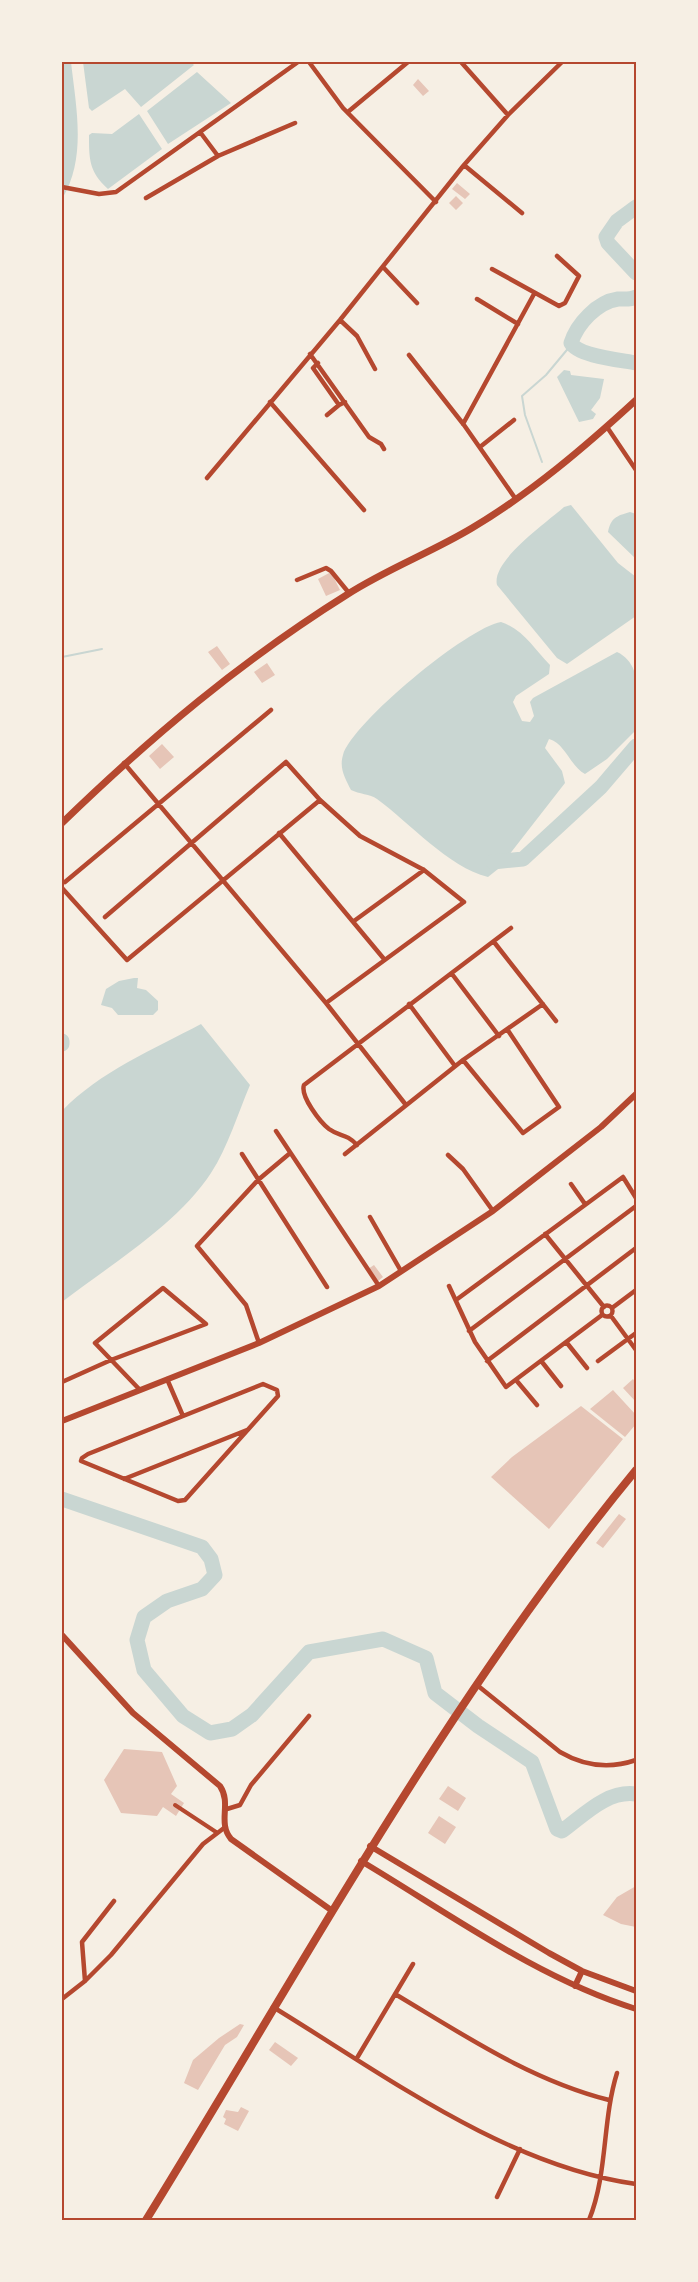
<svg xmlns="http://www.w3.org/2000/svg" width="698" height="2282" font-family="Barlow,sans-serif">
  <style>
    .water { fill: #c9d6d2 }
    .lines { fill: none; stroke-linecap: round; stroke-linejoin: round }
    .stream { stroke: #c9d6d2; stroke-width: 2 }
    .river { stroke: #c9d6d2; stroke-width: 15 }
    .building { fill: #e6c5b7 }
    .pedestrian { stroke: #b5482f; stroke-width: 4 }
    .minor { stroke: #b5482f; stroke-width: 4.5 }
    .tertiary { stroke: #b5482f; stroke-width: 6 }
    .secondary { stroke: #b5482f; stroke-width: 7 }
    .primary { stroke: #b5482f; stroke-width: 8 }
    .neatline { fill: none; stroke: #b5482f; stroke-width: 2 }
  </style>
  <rect width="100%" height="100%" fill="#f6efe4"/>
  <!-- water -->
  <path class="water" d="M62,62h9c5,45 16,96 -9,137z
    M83,62h108l3,3 -53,42 -16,-18 -33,22 -3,-3z
    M197,72l34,31 -63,41 -21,-33z
    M139,114l23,35 -54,40c-19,-17 -19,-30 -19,-54l3,-2 20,1z
    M564,370l6,1 1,4 33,4 -4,19 -9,12 5,4 -3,5 -14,3 -22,-45z
    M571,505l47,58 18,14v39l-69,48 -10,-6 -60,-73c-6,-24 49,-62 67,-78z
    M630,512l6,2v45l-28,-27c3,-14 8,-16 22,-20z
    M501,622c22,7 34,28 49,43l-1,9 -33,22 -3,6 9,19 8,1 4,-6 -4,-14 3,-4 84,-46c28,13 20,52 19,78l-29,29 -22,15c-15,-8 -20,-31 -36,-35l-4,9 17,23 3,12 -67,86 -10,8c-40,-10 -78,-54 -111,-78 -7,-5 -18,-5 -26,-9 -6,-12 -12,-22 -8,-35 9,-32 125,-128 158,-133z
    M134,978h4l-1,10 9,2 12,11v9l-5,5h-35l-6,-7 -11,-3 5,-16 13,-8z
    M201,1024l49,61c-12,28 -22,62 -39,88 -33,51 -101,92 -149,129v-191c37,-39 92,-62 139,-87z"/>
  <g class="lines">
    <!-- stream -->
    <path class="stream" d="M542,462l-17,-47 -3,-19 24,-21 25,-30
      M62,657l40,-8"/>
    <!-- river -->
    <path class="river" d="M636,207l-19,14 -11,16 2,6 28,30
      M636,297c-6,3 -11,2 -18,2 -21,3 -41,25 -47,44 7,13 50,17 65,20
      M493,862l30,-3 78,-72 35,-41
      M62,1041v3
      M62,1499l140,48 9,12 4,16 -13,14 -35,12 -23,16 -7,23 7,30 39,46 27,17 22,-4 20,-14 57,-63 74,-13 43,19 9,35 43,33 54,36 25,67 5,2c22,-16 45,-41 74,-37"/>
  </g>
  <!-- building -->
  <path class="building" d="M418,79l11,12 -6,5 -10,-11z
    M457,183l13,11 -5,5 -13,-10z
    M456,196l7,7 -7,7 -7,-7z
    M331,572l9,18 -14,6 -8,-17z
    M217,646l13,18 -8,6 -14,-18z
    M267,663l8,12 -13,8 -8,-11z
    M162,744l12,13 -14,12 -11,-13z
    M374,1265l9,12 -6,5 -9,-13z
    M633,1379l3,4v19l-13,-14z
    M613,1390l23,25v9l-11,13 -35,-28z
    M581,1406l42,33 -74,90 -58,-52 21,-20z
    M619,1514l7,5 -23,29 -7,-5z
    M124,1749l38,3 15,34 -6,8 13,9 -8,13 -13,-9 -6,9 -36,-3 -17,-33z
    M448,1786l18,12 -8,13 -19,-12z
    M439,1816l17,11 -11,17 -17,-11z
    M636,1886v41l-15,-3 -18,-9 14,-18z
    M240,2024l4,1 -7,12 -12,8 -27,45 -14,-7 9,-23 26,-22z
    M275,2042l23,16 -7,8 -22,-16z
    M241,2107l8,4 -11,20 -14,-7 2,-5 -3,-2 3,-7 12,2z"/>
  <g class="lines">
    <!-- pedestrian -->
    <path class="pedestrian" d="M175,1805l41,27"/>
    <!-- minor -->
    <path class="minor" d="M309,62l34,46 93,94
      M461,62l47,53
      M349,111l59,-49
      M200,132l18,24
      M464,165l58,48
      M62,187l37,7 17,-2 182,-130
      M146,198l72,-42 77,-33
      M383,267l34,36
      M492,269l67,37 6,-3 14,-27 -22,-20
      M477,299l41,25
      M340,320l17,16 18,33
      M310,354l59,83 12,7 3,5
      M409,355l55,70 51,73
      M318,363l-5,5 26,37 6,-3
      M270,402l94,108
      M327,415l12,-10
      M463,424l71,-130
      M607,427l29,43
      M480,447l34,-27
      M207,478l133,-158 124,-155 44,-50 54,-53
      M297,580l29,-12 5,3 18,22
      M124,763l202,240 80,102
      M279,833l105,126
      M65,882l206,-172
      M62,888l65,72 193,-160
      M105,917l181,-155 34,38 40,36 64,34 40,32 -138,101
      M354,921l70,-51
      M494,942l62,79
      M452,974l47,62
      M409,1004l46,62
      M463,1060l60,73 36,-26 -52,-78
      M276,1131l103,155
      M357,1145c-11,-12 -17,-8 -28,-16 -9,-7 -29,-33 -25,-44l207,-157
      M242,1154l85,133
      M345,1154l118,-94 80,-56
      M448,1155l15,14 30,42
      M571,1184l14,20
      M370,1217l31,54
      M545,1234l59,73
      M449,1286l26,56 31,45 96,-72
      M456,1300l167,-123 13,21
      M601.5 1311a5.5 5.5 0 1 1 11 0a5.5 5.5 0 1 1-11 0Z
      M612,1308l24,-18
      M611,1316l25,34
      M469,1331l167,-125
      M259,1343l-13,-38 -49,-59 61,-66 31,-26
      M567,1343l20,25
      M487,1361l149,-113
      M598,1361l38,-28
      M542,1362l19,24
      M167,1379l16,37
      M516,1380l21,25
      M62,1382l49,-22 95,-36 -43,-36 -68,55 45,47
      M263,1384l14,6 1,6 -93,104 -7,1 -97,-40 1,-3 6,-4z
      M124,1479l123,-49
      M477,1685l83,67c24,14 50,17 76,8
      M227,1809l13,-4 11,-20 58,-69
      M85,1981l-3,-39 32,-41
      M395,1994c69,41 135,86 214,106
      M62,1999l23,-18 26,-26 92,-111 21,-16
      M273,2007c110,67 233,159 363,177
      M357,2058l56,-94
      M497,2197l23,-48
      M589,2220c19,-47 13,-99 28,-147"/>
    <!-- tertiary -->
    <path class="tertiary" d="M62,1421l197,-78 120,-57 114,-75 108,-84 35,-33
      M62,1635l71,78 87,73c12,18 -3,36 11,53l100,71
      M370,1846l179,107 33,18 54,20
      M361,1861c89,53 176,117 275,148
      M575,1986l7,-15"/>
    <!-- secondary -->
    <path class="secondary" d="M62,823c90,-87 179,-162 286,-229 39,-25 84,-42 124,-66 59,-35 114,-82 164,-128"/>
    <!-- primary -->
    <path class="primary" d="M146,2220c157,-254 299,-518 490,-750"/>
  </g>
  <!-- border -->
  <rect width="698" height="2282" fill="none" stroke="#f6efe4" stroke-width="126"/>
  <rect x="63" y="63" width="572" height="2156" class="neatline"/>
</svg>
